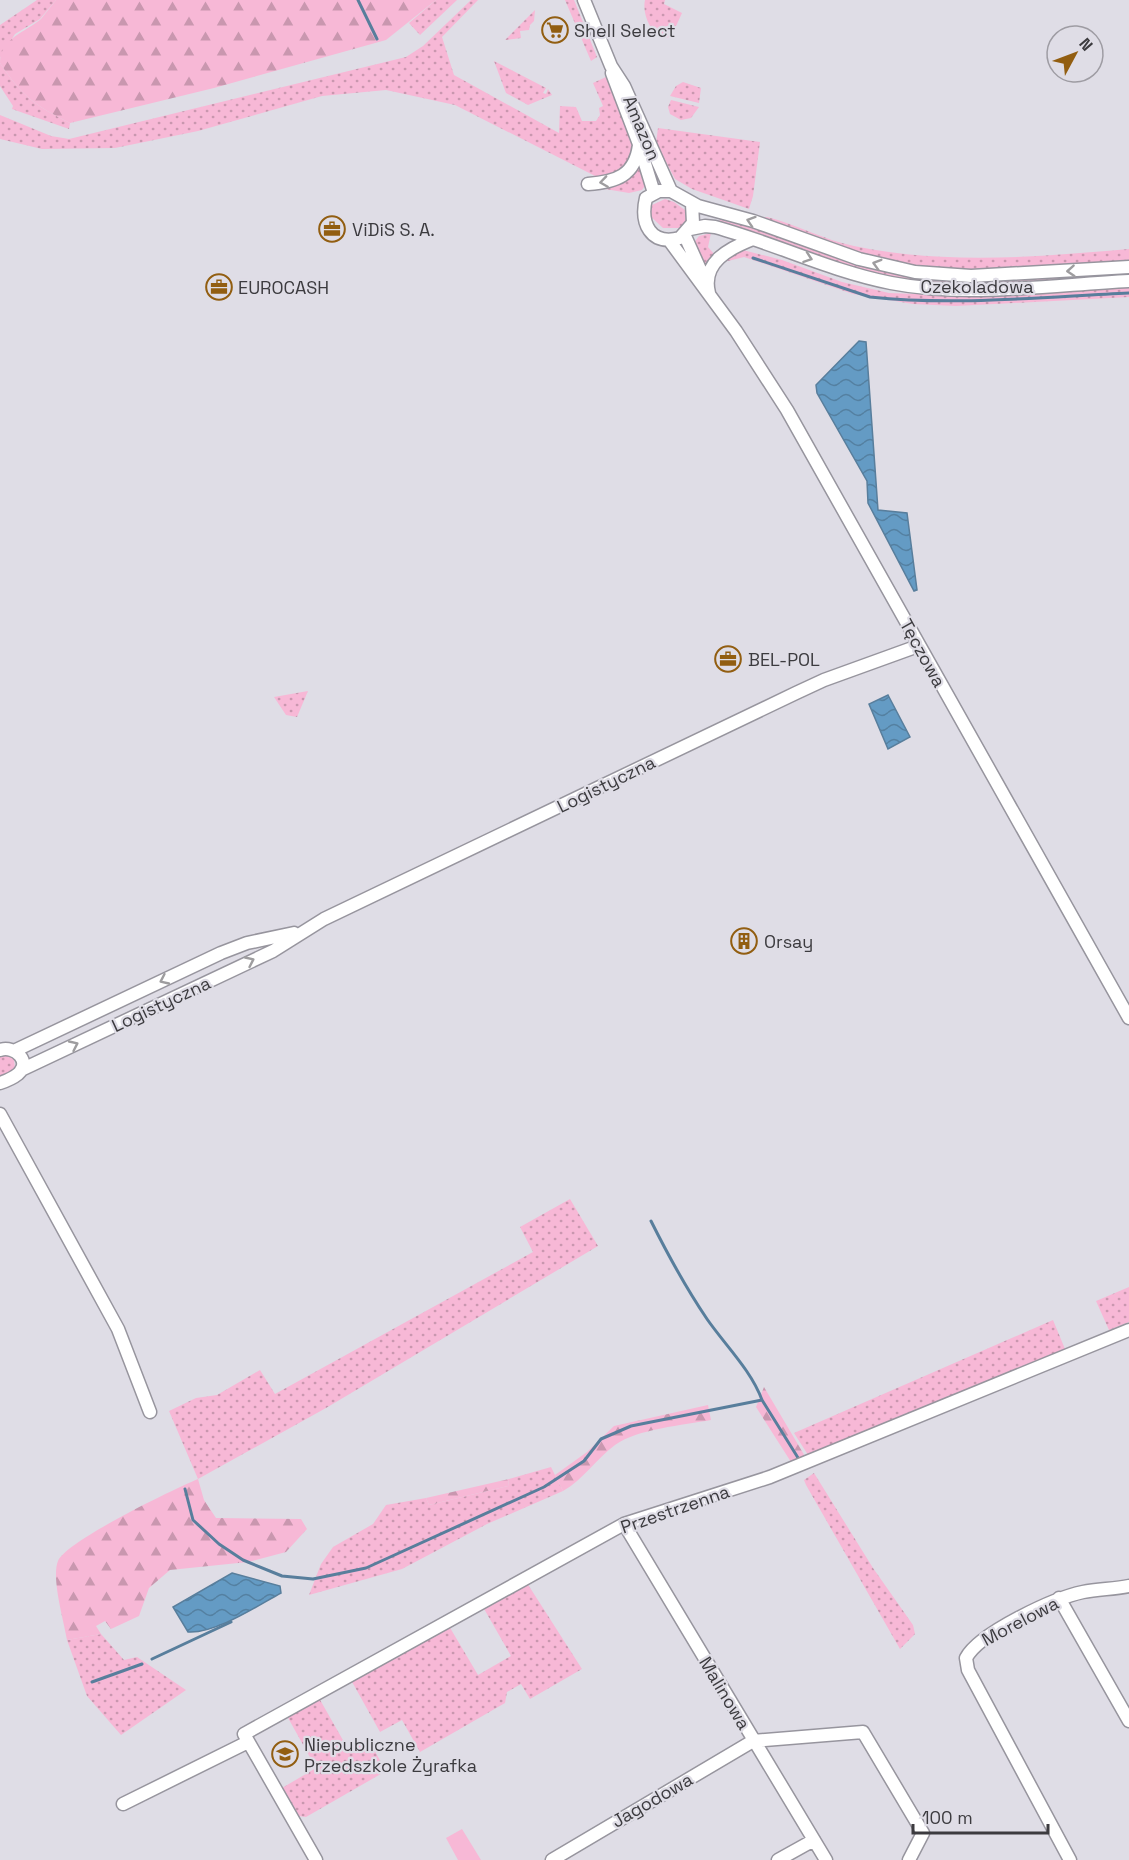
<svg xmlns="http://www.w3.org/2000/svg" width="1129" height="1860" font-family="'Space Grotesk',sans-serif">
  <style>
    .grass { fill: url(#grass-dots) }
    .forest { fill: url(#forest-firs) }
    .pitch { fill: #f7b8d6 }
    .water { fill: url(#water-waves); stroke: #587e9c; stroke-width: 1.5 }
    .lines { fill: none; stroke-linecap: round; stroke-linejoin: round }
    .stream { stroke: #587e9c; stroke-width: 3 }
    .minor-casing { stroke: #97959e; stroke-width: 15 }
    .minor { stroke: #fff; stroke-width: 12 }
    .oneway { stroke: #9e9d9f }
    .labels { text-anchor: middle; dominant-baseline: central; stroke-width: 4.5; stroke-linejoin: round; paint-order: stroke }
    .poi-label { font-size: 18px; fill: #3c3b3f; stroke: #dfdde6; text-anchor: start }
    .street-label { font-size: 18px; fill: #3c3b3f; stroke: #dfdde6 }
  </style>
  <defs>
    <pattern id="grass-dots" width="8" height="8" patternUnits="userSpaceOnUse" patternTransform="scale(1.5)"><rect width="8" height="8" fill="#f7b8d6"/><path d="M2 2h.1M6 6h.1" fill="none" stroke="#c997af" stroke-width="1.8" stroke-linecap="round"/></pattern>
    <pattern id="forest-firs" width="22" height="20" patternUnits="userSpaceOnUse" patternTransform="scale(1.5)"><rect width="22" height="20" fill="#f7b8d6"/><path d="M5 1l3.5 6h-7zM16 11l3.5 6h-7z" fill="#c997af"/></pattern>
    <pattern id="water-waves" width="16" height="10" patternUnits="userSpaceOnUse" patternTransform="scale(1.5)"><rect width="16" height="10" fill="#649bc4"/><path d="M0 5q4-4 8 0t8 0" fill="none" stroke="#5480a1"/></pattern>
  </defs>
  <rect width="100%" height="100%" fill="#dfdde6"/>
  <!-- grass -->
  <path class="grass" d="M37,0h19l-16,19 -25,15 -15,24v-33z
    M436,0h21l-37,35 -11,-12z
    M471,0h7l-36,37 12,38 105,58 1,-27 16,1 6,14h14l4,-6 -1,-7 4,-2 -10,-23 13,-6 29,70 -6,20 -28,12 -146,-74 -69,-15 -64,6 -124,35 -83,17 -73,1 -42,-10v-24l51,21 18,3 337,-82 17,-11z
    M565,0h9l23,57 -6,4z
    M645,0h20l-1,4 18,9 -11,24 -9,1c-12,-6 -20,-25 -17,-38z
    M535,10l-1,11 -4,4 -1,5 -9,1 1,7 -16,2z
    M494,61l52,27 -3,5 3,1 2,-5 4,6 -24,10 -22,-12z
    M0,63c22,33 34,42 70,60l-1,6 -57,-20 1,-3 -13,-20z
    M683,82l18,6 -2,15 -29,-7 6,-10z
    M671,100l28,7 -8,11 -10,2 -11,-6 -2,-7z
    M658,128l102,14 -7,54 -4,13 -57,-20 -17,-10 -19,-36z
    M640,162l6,22 -4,6 -13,3 -24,-4 27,-13z
    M665,199l9,3 15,11 -3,9 -7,6h-16l-15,-14 4,-9z
    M721,216l147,51 41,10 220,-5v4c-74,4 -153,16 -227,4 -63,-11 -122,-39 -183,-58z
    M767,217c29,7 57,23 87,29 91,19 183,11 275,3v12c-64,4 -155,17 -216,5 -53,-10 -103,-30 -154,-48z
    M711,233l-3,14 7,8 -9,19 -13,-30 6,-8z
    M743,250l39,10 60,22 47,11 55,2 185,-8v10l-173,9 -43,-2 -60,-10 -109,-37 -16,4 -4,-3z
    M308,691l-11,26 -11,-2 -12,-18z
    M5,1055l9,4 1,9 -15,10v-21z
    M570,1199l28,47 -272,162 -128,71 -29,-68 27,-13 21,-3 43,-25 15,24 258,-142 -13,-25z
    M1129,1287v35l-20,8 -13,-29z
    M1053,1320l12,29 -255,109 -16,-25z
    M551,1467l12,24 -76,33 -85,45 -93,26 12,-31 12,-17 40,-23 13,-19 40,-7 3,7 79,-19 1,-7z
    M814,1473l59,95 40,57 2,9 -15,15 -94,-164 -2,-5z
    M527,1583l55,86 -52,30 -9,-15 -14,8 -2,11 -85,49 -18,-32 -22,12 -29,-52 98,-54 29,49 33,-19 -28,-49z
    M101,1634l23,26 13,-3 49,33 -65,45 -34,-39 -20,-56z
    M319,1698l29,51 20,-10 18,32 -80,46 -8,-1 -16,-28 34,-20 -29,-52z"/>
  <!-- forest -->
  <path class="forest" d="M56,0h380l-50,40 -172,48 -144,35c-36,-18 -48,-27 -70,-60 0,-25 26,-31 41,-44 5,-6 10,-13 15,-19z
    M764,1387l42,71 -15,4 -35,-55z
    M708,1405l3,15c-27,5 -74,9 -96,25 -19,14 -31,34 -52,46l-8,-16 32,-23 27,-26z
    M198,1479l6,21 12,18 85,1 6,10 -21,23 -38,10 -78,8 -21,18 -10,28 -28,13 -6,-8 -9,5 5,8 -34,6c-3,-19 -16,-62 -9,-79 8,-20 116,-72 140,-82z
    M509,1479l-1,7 -79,19 -3,-7z"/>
  <!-- pitch -->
  <path class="pitch" d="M462,1829l19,31h-23l-12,-22z"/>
  <!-- water -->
  <path class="water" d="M859,341l7,1 12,168 29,3 10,77 -3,1 -46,-88 -1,-22 -50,-88 -1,-8z
    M888,695l22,42 -22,12 -19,-45z
    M232,1573l48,13 1,7c-24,13 -66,41 -93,39l-15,-25z"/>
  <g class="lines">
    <!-- stream -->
    <path class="stream" d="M358,0l19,39
      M753,258l117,39c86,9 173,0 259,-4
      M651,1221c17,34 35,67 56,98 18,26 44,51 55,81
      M185,1489l8,31 26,24 24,16 39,16 31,3 53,-11 178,-81 40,-26 17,-22 30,-13 131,-26 38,61
      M152,1659l79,-37
      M92,1682l50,-18"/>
    <!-- minor casing -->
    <g class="minor-casing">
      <path id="minor" d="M584,0l27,66 13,20 47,105
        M612,73l27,71 15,49
        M588,184c28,-2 47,-8 51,-39
        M692,204l1,19 -13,15c-30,8 -40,-15 -34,-40l13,-7h12l27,15 55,15 106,38 56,13 56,4 158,-9
        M690,229l15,-3 10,1c59,16 115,44 176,56 77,15 160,2 238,-2
        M685,236l18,40
        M669,240l67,91 51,79 342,608
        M709,293c-8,-31 21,-45 44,-54
        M0,1050c15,-5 32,12 18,24 -5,4 -12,7 -18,9
        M16,1050l205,-97 26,-10 47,-10
        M21,1070l252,-119 51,-32 472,-226 28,-13 94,-34
        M0,1114l118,215 32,83
        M624,1524l202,336
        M1059,1598l70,123
        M123,1804l125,-62
        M316,1860l-72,-126 380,-210 146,-47 359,-147
        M552,1860l201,-119 110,-9 60,101 -14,27
        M778,1860l36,-20
        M1070,1860l-102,-190 -2,-12c13,-25 88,-60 117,-66 15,-3 31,-3 46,-6"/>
    </g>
    <!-- minor -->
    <use href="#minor" class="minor"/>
  </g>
  <!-- one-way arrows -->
  <defs><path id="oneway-chevron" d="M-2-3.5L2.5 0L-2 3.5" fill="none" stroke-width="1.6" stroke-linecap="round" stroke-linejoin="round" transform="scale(1.5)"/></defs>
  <g class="oneway">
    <use href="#oneway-chevron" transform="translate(604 182) rotate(172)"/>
    <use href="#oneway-chevron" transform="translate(751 221) rotate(-162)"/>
    <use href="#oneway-chevron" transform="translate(808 258) rotate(19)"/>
    <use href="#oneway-chevron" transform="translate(877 264) rotate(-164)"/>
    <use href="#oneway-chevron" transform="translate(1071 271) rotate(176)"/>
    <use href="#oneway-chevron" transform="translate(250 961) rotate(-25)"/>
    <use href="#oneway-chevron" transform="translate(164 980) rotate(155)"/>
    <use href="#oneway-chevron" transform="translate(74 1045) rotate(-25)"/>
  </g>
  <!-- icons -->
  <defs>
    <g id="supermarket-ring" transform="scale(1.35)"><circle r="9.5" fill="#dfdde6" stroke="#925e11" stroke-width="1.5"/><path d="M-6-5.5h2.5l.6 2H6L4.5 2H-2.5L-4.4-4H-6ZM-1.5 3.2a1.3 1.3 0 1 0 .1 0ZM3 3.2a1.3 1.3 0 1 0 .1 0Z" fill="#925e11"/></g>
    <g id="office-ring" transform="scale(1.35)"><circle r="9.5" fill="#dfdde6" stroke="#925e11" stroke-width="1.5"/><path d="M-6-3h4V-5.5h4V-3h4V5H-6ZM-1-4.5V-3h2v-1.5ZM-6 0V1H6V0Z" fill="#925e11"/></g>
    <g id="building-ring" transform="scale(1.35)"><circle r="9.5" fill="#dfdde6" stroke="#925e11" stroke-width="1.5"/><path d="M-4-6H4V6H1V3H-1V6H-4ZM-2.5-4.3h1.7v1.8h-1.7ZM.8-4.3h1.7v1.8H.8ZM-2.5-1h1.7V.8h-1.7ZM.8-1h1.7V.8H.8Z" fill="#925e11"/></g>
    <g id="school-ring" transform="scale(1.35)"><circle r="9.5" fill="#dfdde6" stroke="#925e11" stroke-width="1.5"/><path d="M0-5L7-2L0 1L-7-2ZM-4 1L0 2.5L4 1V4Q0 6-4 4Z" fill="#925e11"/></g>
  </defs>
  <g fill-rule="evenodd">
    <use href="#supermarket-ring" x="555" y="30"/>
    <use href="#office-ring" x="332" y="229"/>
    <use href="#office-ring" x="219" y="287"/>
    <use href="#office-ring" x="728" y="659"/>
    <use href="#building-ring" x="744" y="941"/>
    <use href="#school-ring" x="285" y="1754"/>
  </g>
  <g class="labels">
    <!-- poi labels -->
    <g class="poi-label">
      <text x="574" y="30">Shell Select</text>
      <text x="352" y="229">ViDiS S. A.</text>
      <text x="238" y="287">EUROCASH</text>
      <text x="748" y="659">BEL-POL</text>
      <text x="764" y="941">Orsay</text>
      <text x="304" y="1744">Niepubliczne<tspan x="304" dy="21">Przedszkole Żyrafka</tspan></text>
    </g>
    <!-- street labels -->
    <g class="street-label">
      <text transform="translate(642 128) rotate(67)">Amazon</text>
      <text x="977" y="286">Czekoladowa</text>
      <text transform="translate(923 653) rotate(61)">Tęczowa</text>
      <text transform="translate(606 784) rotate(-26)">Logistyczna</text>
      <text transform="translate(161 1004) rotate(-25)">Logistyczna</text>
      <text transform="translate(675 1509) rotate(-19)">Przestrzenna</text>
      <text transform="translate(1020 1621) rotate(-28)">Morelowa</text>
      <text transform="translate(725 1693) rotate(59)">Malinowa</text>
      <text transform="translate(652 1800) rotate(-30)">Jagodowa</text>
    </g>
  </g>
  <!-- north arrow -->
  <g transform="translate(1075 54) rotate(49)"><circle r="28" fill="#dfdde6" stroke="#9e9ca3" stroke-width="1.5"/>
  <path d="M0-4.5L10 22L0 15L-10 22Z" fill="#925e11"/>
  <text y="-9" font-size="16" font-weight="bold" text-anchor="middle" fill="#3c3b3f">N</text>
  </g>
  <!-- scale -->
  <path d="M913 1824v9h135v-9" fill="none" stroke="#3c3b3f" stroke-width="3"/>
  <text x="922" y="1824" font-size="18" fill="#3c3b3f" stroke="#dfdde6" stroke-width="4.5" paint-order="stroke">100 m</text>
</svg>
